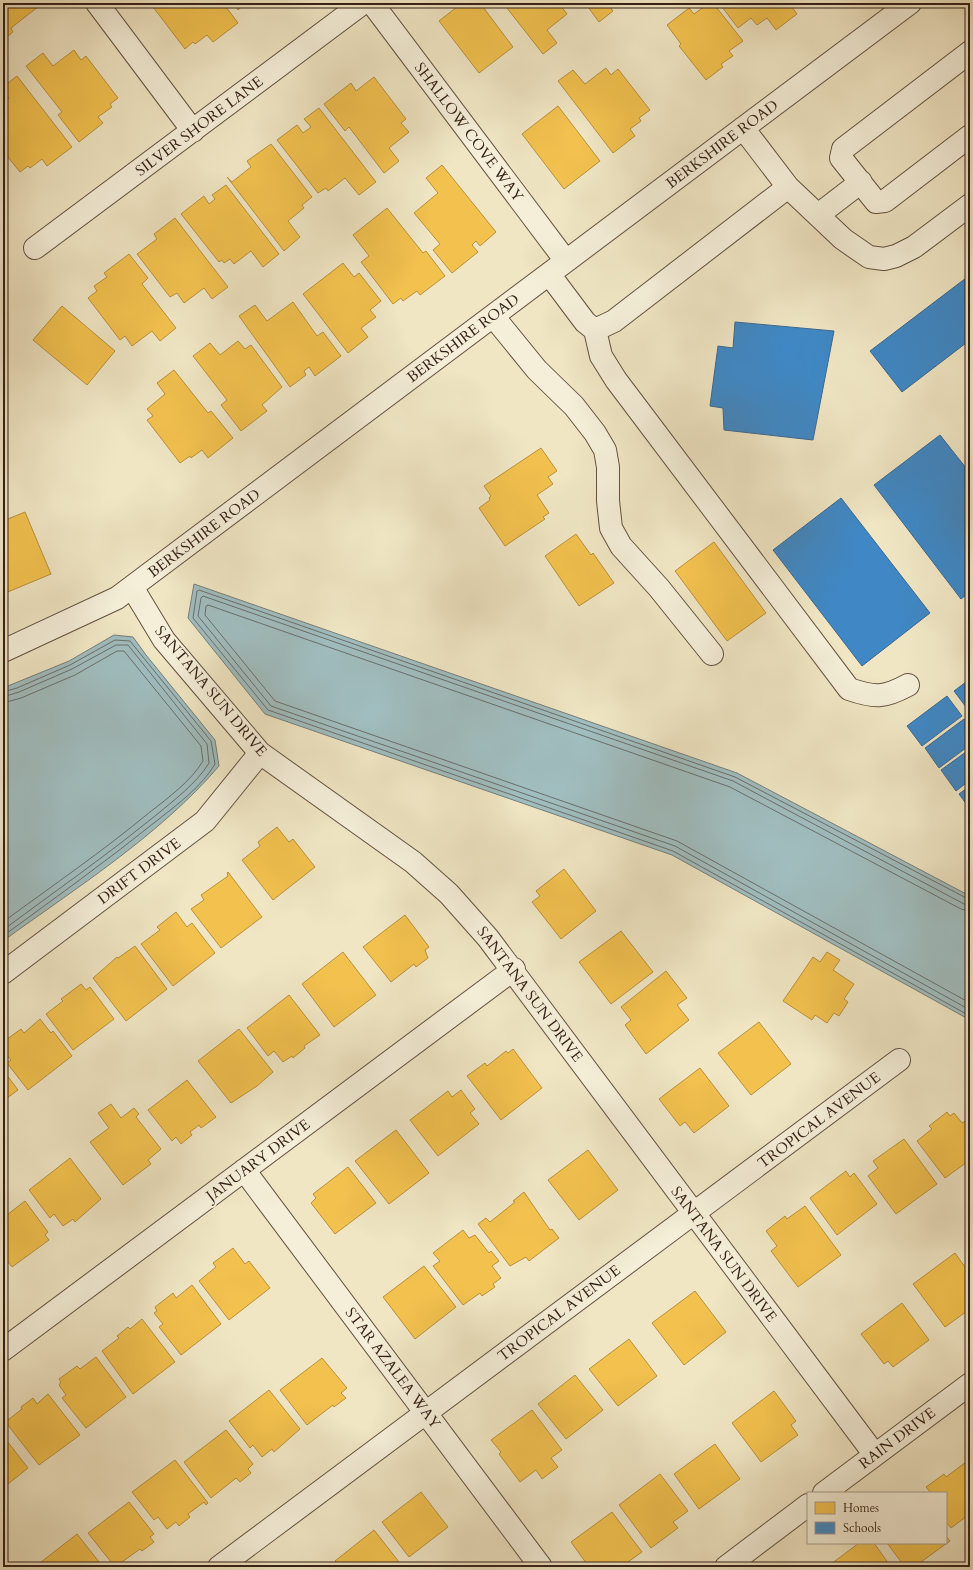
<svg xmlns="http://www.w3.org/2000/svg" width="973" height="1570" font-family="Cardo,serif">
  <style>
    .water { fill: #a0bdbf; stroke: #757e7b }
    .homes { fill: #f2c14e; stroke: #b9903d }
    .schools { fill: #3f88c5; stroke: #3c6890 }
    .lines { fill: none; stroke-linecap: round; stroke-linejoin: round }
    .shore { stroke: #6a6e6a; stroke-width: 1 }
    .minor-casing { stroke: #635142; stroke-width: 24 }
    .minor { stroke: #f5efd9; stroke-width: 22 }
    .labels { text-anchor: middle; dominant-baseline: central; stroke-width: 4; stroke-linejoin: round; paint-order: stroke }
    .street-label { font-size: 15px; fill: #341f16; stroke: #f5efd9 }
  </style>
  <rect width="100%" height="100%" fill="#f0e6c4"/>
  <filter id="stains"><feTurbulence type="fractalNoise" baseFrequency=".005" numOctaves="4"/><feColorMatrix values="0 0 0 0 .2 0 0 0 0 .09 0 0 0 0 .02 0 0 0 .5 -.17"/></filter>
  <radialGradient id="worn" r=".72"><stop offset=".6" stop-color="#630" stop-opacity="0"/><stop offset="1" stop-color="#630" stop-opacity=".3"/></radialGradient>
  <!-- water -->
  <path class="water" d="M194,584l543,189 233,123v124l-298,-165 -407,-141 -77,-96z
    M114,635l19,2 13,18 69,85 4,26c-59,69 -143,122 -216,175v-253l66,-27z"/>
  <!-- homes -->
  <path class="homes" d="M3,3h40l-32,25 2,4 -10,8z
    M158,3h65l15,20 -25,19 -6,-7 -12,9 -2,-2 -8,7 -32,-42z
    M233,3h13l-8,7z
    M462,3h18l33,44 -34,26 -40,-52z
    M503,3h62l-4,3 6,8 -20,16 10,13 -14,11z
    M585,3h22l6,8 -14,11z
    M709,3h4l30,38 -14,10 4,5 -12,8 2,3 -17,13 -27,-34 2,-2 -14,-19 22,-17 5,6z
    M719,3h70l8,11 -21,16 -9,-12 -10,7 -6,-7 -13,10z
    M74,50l7,10 5,-4 32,42 -8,6 2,3 -14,10 5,6 -24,19 -21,-27 4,-3 -36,-46 17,-13 10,13z
    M606,68l5,7 7,-6 32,41 -11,8 2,3 -11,8 5,7 -22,17 -55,-72 15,-11 12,14z
    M17,76l55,71 -25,19 -5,-7 -12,9 -2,-2 -8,6 -17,-21v-48l6,-5 -6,-7v-4z
    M374,77l32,42 -5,4 8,9 -20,16 10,13 -15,12 -35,-46 -4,4 -21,-27 27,-21 5,8z
    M558,106l42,55 -36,28 -42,-55z
    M319,108l57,74 -17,13 -14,-17 -17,13 -2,-3 -8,5 -41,-53 20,-15 6,8 8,-6 -7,-8z
    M271,144l41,53 -10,8 2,3 -16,13 12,16 -16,14 -57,-74 5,5 19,-15 -4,-6z
    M442,165l54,67 -16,14 -4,-5 -4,4 6,7 -26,21 -19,-23 7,-6 -26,-31 24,-20 -12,-15z
    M226,185l53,69 -16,13 -12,-16 -17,13 -4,-5 -6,4 -2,-3 -3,2 -38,-48 23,-18 5,8 6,-5 -3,-4z
    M387,208l36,45 3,-2 19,25 -25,19 -3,-4 -14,10 -2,-3 -8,6 -32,-42 8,-6 -16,-21z
    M175,218l53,69 -16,12 -8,-11 -20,15 -7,-10 -7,4 -33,-43 20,-15 -3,-5z
    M129,254l19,24 -6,6 34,44 -16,13 -8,-10 -20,15 -7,-10 -5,4 -32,-42 9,-7 -3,-5 13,-9 -3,-4z
    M343,263l11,14 5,-4 22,28 -11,9 6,7 -15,11 7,9 -20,16 -45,-59z
    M293,302l24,34 6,-4 18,24 -26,20 -6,-9 -5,4 2,4 -16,12 -51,-71 16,-11 12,16z
    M62,306l53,45 -28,34 -54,-45z
    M238,341l7,8 6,-4 31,42 -20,18 5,6 -26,20 -20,-26 6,-5 -34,-44 17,-13 10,12z
    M174,370l34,43 3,-2 22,27 -25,20 -6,-8 -11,8 -1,-2 -10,7 -33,-43 6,-4 -6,-7 18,-15 -8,-11z
    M541,448l16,23 -9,6 5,7 -16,11 12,18 -6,4 2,2 -40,27 -26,-38 11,-8 -1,-2 2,-2 -7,-10z
    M25,512l26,62 -48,20v-59l2,-1 -2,-13z
    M576,534l15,21 2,-2 21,30 -35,23 -34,-50z
    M714,542l52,71 -39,28 -52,-70z
    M277,827l12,15 4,-3 22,28 -42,33 -31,-40 18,-14 -2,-4z
    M564,869l32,42 -35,28 -29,-37 8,-6 -4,-5z
    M228,872l34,45 -41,31 -30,-39 13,-9 -3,-5 27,-19 -1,-3z
    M176,912l11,15 5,-4 23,30 -42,33 -32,-42 19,-14 -3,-3z
    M405,915l24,32 -4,3 3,8 -12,9 -2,-3 -23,18 -28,-35z
    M621,931l32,41 -42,32 -32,-42z
    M135,946l32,43 -41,32 -33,-43 24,-21 1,1z
    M343,952l33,43 -42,32 -32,-43z
    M827,952l13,8 -7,10 21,14 -10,15 4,3 -9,14 -5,-3 -7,10 -12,-8 -3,5 -29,-19 30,-44 7,5z
    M666,971l21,27 -10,7 12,15 -43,34 -21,-29 6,-5 -10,-13z
    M81,984l5,6 4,-3 24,32 -41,31 -27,-36 17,-13 -2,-2z
    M289,995l31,40 -16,11 1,2 -12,10 -1,-2 -9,6 -9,-11 -6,5 -21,-28z
    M40,1019l11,14 2,-2 19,25 -44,34 -21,-27 4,-3 -8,-10 2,-4 -2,-4 18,-13 3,4z
    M759,1022l32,42 -40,31 -33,-42z
    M239,1029l34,43 -16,14 -26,17 -33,-42z
    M513,1049l29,39 -41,32 -34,-44 18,-13 2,3 19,-15 2,2z
    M700,1068l29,38 -35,27 -9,-11 -5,4 -21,-27z
    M3,1070l15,20 -15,11z
    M187,1080l29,37 -15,11 -2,-3 -9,7 2,3 -11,9 -5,-7 -4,4 -24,-31z
    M461,1090l14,19 -5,4 9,11 -41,32 -28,-36 38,-29 4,6z
    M111,1104l10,14 13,-10 5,6 -3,3 25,32 -13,11 3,4 -28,21 -33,-43 19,-14 -11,-15z
    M947,1112l3,4 4,-3 8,10 5,-3 3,4v36l-25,18 -28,-37 15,-12 -3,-3z
    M396,1130l33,43 -40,31 -34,-43z
    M904,1139l33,45 -41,30 -28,-38 10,-8 -5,-7z
    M588,1150l30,40 -39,30 -31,-40z
    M70,1158l31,41 -26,23 -2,-3 -10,7 -9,-12 -4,4 -21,-28z
    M348,1167l28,36 -41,31 -24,-31 5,-5 -3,-4z
    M846,1171l4,6 4,-4 23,31 -40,31 -27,-37z
    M524,1192l26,38 2,-1 7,9 -30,23 -3,-4 -16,9 -32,-42 8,-6 4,4 25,-20 -2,-1z
    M25,1201l23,31 -3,3 4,5 -37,27 -9,-12v-37z
    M805,1206l36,49 -43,32 -27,-36 6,-5 -11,-15 19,-15 2,3z
    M463,1230l6,8 6,-3 14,18 2,-2 8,10 -7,5 9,12 -8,6 2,3 -13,9 -2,-3 -17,12 -30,-39 7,-5 -7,-8z
    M233,1248l12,16 4,-3 21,27 -41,32 -30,-39 17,-14 -3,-4z
    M955,1253l15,21v35l-25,18 -32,-43z
    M424,1266l32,41 -41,32 -32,-42z
    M192,1285l29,39 -40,31 -22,-28 4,-3 -9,-11 3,-2 -2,-4 18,-14 3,5z
    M695,1291l31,41 -42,33 -32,-42z
    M902,1303l27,37 -36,27 -5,-6 -4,3 -23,-30z
    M142,1319l33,43 -42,32 -31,-43 17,-13 -2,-2 11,-9 2,2z
    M629,1339l28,37 -39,30 -29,-37z
    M96,1357l30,40 -40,31 -24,-30 4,-3 -7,-10 2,-3 -2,-3 18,-13 3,3z
    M322,1358l25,30 -6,5 5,5 -12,9 -1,-2 -26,20 -27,-35z
    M575,1375l28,35 -37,29 -28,-35z
    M269,1390l31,39 -26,23 -2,-3 -10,8 -9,-12 -3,3 -21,-27z
    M774,1391l22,30 -5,4 7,10 -37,27 -29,-39z
    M48,1394l32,41 -41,30 -35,-45 2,-1 2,1 14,-11 -1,-2 12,-9 4,6z
    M532,1410l30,40 -11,8 7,9 -16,12 -6,-9 -16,12 -21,-28 2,-2 -10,-12z
    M226,1430l27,34 -5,5 3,4 -11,9 -4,-4 -25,20 -27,-36z
    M7,1441l21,27 -25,20v-46z
    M715,1444l25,35 -41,30 -25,-35z
    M175,1460l33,43 -2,2 -2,-3 -16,12 2,3 -11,9 -3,-4 -9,7 -9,-12 -4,3 -22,-28z
    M966,1462l4,7v45l-19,14 -5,-6v-29h-15l-5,-6 18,-13 2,3z
    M660,1474l28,37 -15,11 5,6 -27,20 -32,-43z
    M421,1492l27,35 -39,30 -27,-35z
    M129,1502l25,32 -4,3 4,5 -12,9 -2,-2 -25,18 -27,-34z
    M612,1512l30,40 -21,15h-32l-18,-25z
    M374,1530l29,37h-64l-4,-6z
    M77,1534l26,33h-66l-1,-1z
    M946,1536l4,5 -36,26h-9l-18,-24h59z
    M859,1543h15l17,24h-64z"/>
  <!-- schools -->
  <path class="schools" d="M970,275v65l-68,52 -32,-41z
    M735,322l99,9 -21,109 -89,-10 -1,-22 -13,-2 8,-60 15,2z
    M940,435l30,38v119l-9,7 -87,-114z
    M841,498l89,115 -68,53 -89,-116z
    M970,679v31l-1,1 -15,-20z
    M947,696l15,20 -40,30 -15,-20z
    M964,719l6,7v19l-31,23 -14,-20z
    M970,749v31l-14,11 -15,-21z
    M970,786v23l-11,-15z"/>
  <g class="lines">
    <!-- shore -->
    <path class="shore" d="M3,692l14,-4 53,-23 45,-25 15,1 81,100 4,23c-13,22 -37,40 -56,55 -51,41 -104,79 -156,117
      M3,697l16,-5 53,-23 44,-24h12l79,99 2,19c-12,20 -36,38 -54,53 -49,40 -101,76 -152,114
      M3,703l18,-5 54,-23 42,-24h7l77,95 2,15c-12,20 -35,37 -53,51 -47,39 -98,74 -147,110
      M970,900l-235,-123 -536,-187 -2,1 -4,27 75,92 405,141 297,165
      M970,905l-6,-1 -231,-123 -530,-185 -2,2 -3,18 73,90 404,140 295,164
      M970,911l-9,-2 -231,-122 -522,-182 -2,1 -1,9 70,86 402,140 293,162"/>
    <!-- minor casing -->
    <g class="minor-casing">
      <path id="minor" d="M97,3l96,128
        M372,3l194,258
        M970,52l-127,97 -2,9 35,44 9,-1 85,-65
        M743,128l45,59 55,52 26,18 15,2 12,-3 18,-9 56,-42
        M818,215l43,-33
        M35,248l328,-245
        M549,274l36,48 10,8 6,26 15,24 233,309c26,9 35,9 59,-4
        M493,316l44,54 37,36 21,27 10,17 3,17v34l3,27 10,18 38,42 53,66
        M595,330l19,-9 174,-134
        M132,587l32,53 96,113 153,109 36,32 39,44 387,517
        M3,651l114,-53 793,-595
        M3,973l202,-152 55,-68
        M244,1170l297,397
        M3,1350l511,-381
        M824,1493l146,-109
        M219,1567l680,-507
        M726,1567l82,-62"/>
    </g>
    <!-- minor -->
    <use href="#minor" class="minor"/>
  </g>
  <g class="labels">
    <!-- street labels -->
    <g class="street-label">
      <text transform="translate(199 126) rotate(-37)">SILVER SHORE LANE</text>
      <text transform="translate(469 132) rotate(53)">SHALLOW COVE WAY</text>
      <text transform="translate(722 144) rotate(-37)">BERKSHIRE ROAD</text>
      <text transform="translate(463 338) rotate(-37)">BERKSHIRE ROAD</text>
      <text transform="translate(204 533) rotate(-37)">BERKSHIRE ROAD</text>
      <text transform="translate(211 691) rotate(50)">SANTANA SUN DRIVE</text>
      <text transform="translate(139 871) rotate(-37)">DRIFT DRIVE</text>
      <text transform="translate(530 994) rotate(53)">SANTANA SUN DRIVE</text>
      <text transform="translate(819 1120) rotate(-37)">TROPICAL AVENUE</text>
      <text transform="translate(258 1160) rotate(-37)">JANUARY DRIVE</text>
      <text transform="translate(724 1254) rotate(53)">SANTANA SUN DRIVE</text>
      <text transform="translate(559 1313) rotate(-37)">TROPICAL AVENUE</text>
      <text transform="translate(393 1368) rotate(53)">STAR AZALEA WAY</text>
      <text transform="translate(897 1438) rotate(-37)">RAIN DRIVE</text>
    </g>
  </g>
  <!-- margin -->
  <rect width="973" height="1570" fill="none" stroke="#f0e6c4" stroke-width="16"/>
  <rect x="4" y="4" width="965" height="1562" fill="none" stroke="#341f16" stroke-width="2"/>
  <rect x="8" y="8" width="957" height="1554" fill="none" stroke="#341f16"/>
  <!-- legend -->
  <rect x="807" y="1492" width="140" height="52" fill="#f5efd9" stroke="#a89c8b"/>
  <rect x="815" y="1502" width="20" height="12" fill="#f2c14e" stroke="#a89c8b"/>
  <text x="843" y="1512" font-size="12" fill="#341f16">Homes</text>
  <rect x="815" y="1522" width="20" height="12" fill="#3f88c5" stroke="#a89c8b"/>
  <text x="843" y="1532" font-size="12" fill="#341f16">Schools</text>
  <rect width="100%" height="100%" filter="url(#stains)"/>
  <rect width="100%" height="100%" fill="url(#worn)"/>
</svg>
